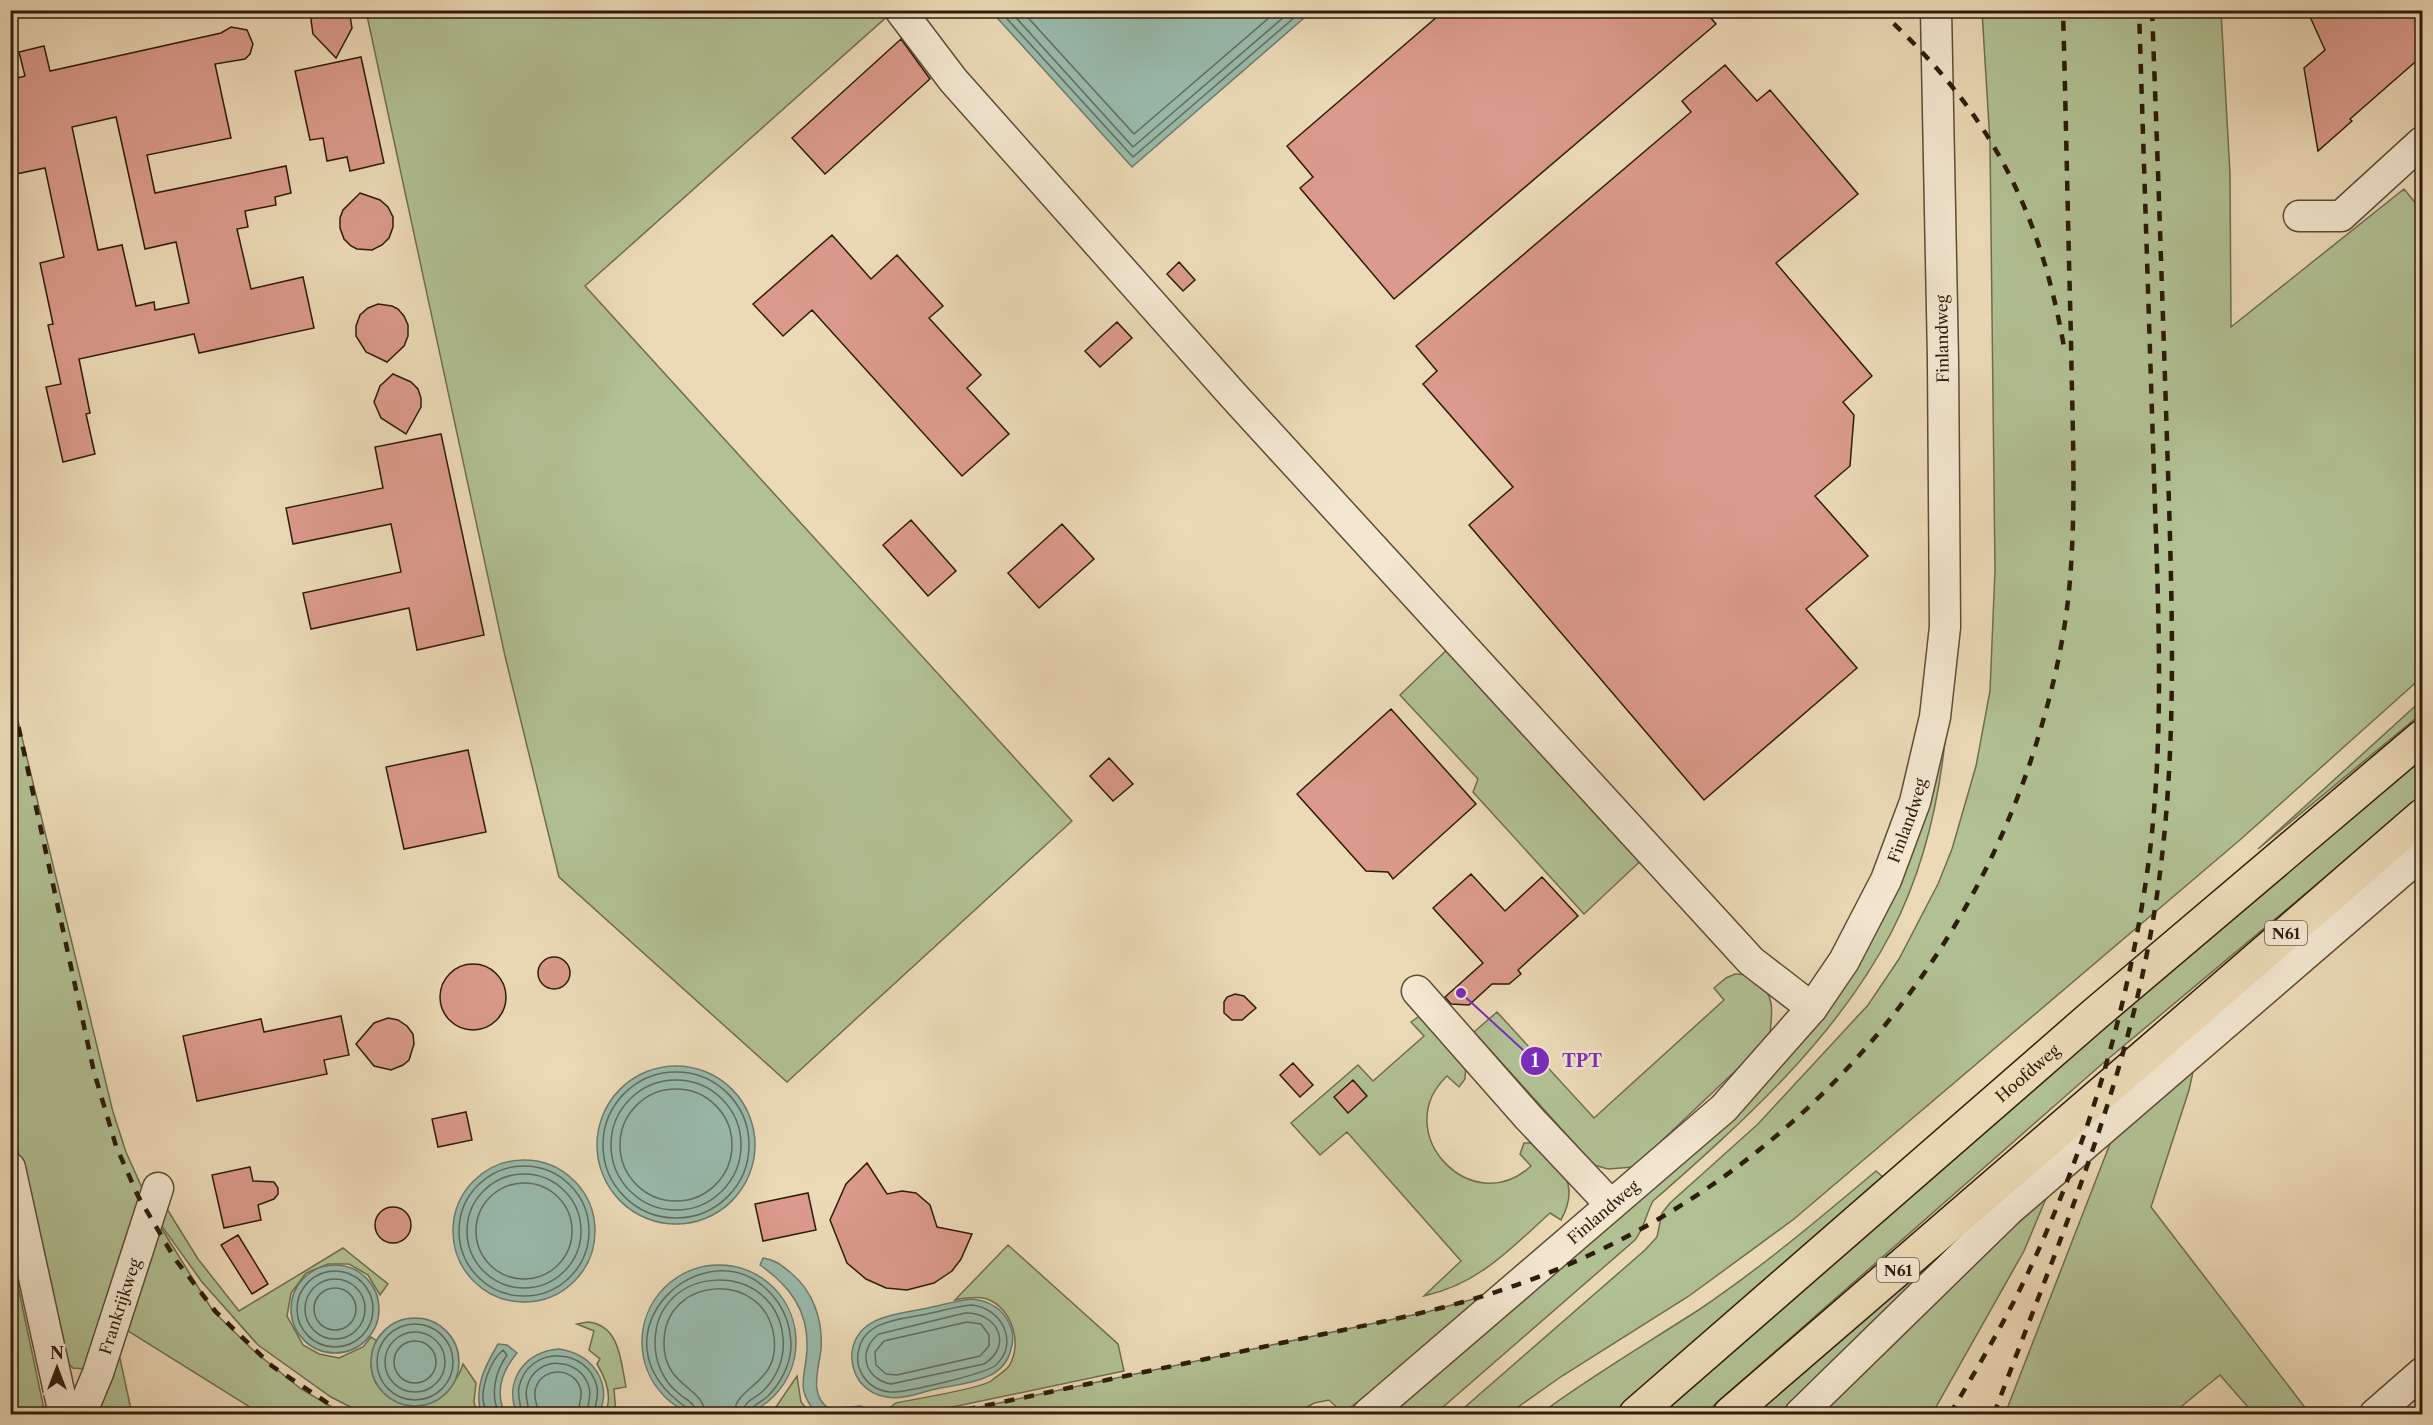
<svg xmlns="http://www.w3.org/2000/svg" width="2433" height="1425" font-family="'Libre Caslon Text',serif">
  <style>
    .green { fill: #b1c194; stroke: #6f6e50; stroke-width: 1.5 }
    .water { fill: #99bbad; stroke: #6e7b6c; stroke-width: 1.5 }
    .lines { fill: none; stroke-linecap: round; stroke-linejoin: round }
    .shore { stroke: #636c5c; stroke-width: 1.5 }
    .building { fill: #db9a8b; stroke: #2d1c0b; stroke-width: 1.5; fill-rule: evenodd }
    .minor-casing { stroke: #5d4c36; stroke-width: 33 }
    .major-casing { stroke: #2d1c0b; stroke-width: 36 }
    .minor { stroke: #f3e7d0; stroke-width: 30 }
    .major { stroke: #ecdab7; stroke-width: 33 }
    .rail { stroke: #2d1c0b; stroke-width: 4.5; stroke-dasharray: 10 10; stroke-linecap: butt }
    .labels { text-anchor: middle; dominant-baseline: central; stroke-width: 5; stroke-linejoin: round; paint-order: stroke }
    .shield { fill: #f3e7d0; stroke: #685946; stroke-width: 1.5 }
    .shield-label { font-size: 15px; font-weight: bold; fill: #2d1c0b }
    .street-label { font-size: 16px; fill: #2d1c0b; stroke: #f3e7d0 }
    .leader { fill: none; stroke: #7b2cbf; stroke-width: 2 }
    .callout-dot { fill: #7b2cbf; stroke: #f3e7d0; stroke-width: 2 }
    .mark-label { font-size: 18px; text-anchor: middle; font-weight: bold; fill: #fff }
    .callout-label { font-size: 18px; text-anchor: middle; font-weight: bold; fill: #7b2cbf; stroke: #f3e7d0; stroke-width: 5; stroke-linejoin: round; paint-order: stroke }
  </style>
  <rect width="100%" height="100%" fill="#ecdab7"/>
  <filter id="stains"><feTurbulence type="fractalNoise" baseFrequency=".00333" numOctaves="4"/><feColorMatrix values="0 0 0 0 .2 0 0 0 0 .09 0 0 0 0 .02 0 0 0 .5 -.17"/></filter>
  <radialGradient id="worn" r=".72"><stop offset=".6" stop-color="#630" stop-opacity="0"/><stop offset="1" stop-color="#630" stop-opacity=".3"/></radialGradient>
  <!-- green -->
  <path class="green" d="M889,10l2,3 -306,273 487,535 -285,261 -228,-205 -54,-221 -139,-645z
    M1982,11h239l9,163 1,153 173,-138 18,22v466l-181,162 -447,380 -105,77 -127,80 -54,38h-51l188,-164 12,-13 5,-24 8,-10 88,-79 110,-119 31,-46 39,-75 14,-35 24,-83 14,-75 5,-121 -5,-427z
    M1455,642l194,211 -65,61 -111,-122 5,-13 -78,-84z
    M10,688l103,424 13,40 17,38 -58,179 -12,-1 -9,-9 -53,-239z
    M2422,700v13l-164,136z
    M1945,741c-7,66 -23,132 -54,192 -55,106 -149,190 -238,268 -7,13 -9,28 -18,39l-200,174h-45l367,-326 177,-308z
    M2422,755v41l-320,268 -398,350h-50l506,-437z
    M1735,974c16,-1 33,13 36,29 2,10 -1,24 -1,35l-136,129 -26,2 -14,-4 -120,-133 23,-20 97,106 130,-118 -10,-12 12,-10z
    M1418,1017l11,4 37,43 -1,15 -6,8 -12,-11c-59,56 25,145 84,90l-11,-12 4,-11h8c27,23 50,38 29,77l-11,-7c-40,36 -71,71 -126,83l37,-35 -114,-129 -27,23 -29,-32 67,-58 15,16 51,-45 -13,-14z
    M2196,1058l-7,32 -38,117 159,207h-56l-34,-39 -48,39h-167l110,-283z
    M1876,1171l9,8 -268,235h-77c51,-38 106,-70 160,-105 62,-42 119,-90 176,-138z
    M2052,1184l-28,67 -92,163h-126z
    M167,1209l31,50 41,52 104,-63 45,36 -8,11 -12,-20 -19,-11h-21l-22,9 -15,20 -4,23 16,29 16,9 20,4 24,-11 8,-10 6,4c-30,67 67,84 86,23l13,19 -2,19 3,12h-113l-33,-17 -73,-52 -56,-63 -41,-57z
    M160,1226l53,85 41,40 47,38 43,25h-83l-133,-83z
    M1008,1245l110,99 6,27 -205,43h-54l23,-5 8,-6c18,-4 84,-14 95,-22 5,-4 14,-10 18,-15 14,-22 3,-58 -22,-67 -10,-3 -22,-1 -32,1z
    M11,1253l34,161h-34z
    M1934,1262l-91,90 -55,62h-42l143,-121z
    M1491,1294l-50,43 -98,76 -14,-13 -15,3 -19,11h-348l480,-102z
    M588,1322c32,3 33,40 38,65l-12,2 2,25h-12c10,-16 2,-35 -7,-50l3,-5 -11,-9 5,-19 -17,-7z
    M119,1354l13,60h-36z
    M797,1376l4,26 10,12h-47l12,-7z"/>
  <!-- water -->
  <path class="water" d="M991,11h321l-180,156z
    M597 1145a79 79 0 1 1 158 0a79 79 0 1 1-158 0Z
    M453 1231a71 71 0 1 1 142 0a71 71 0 1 1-142 0Z
    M763,1258c13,2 18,7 28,15 22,18 32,47 30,76 -2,20 -13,47 9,60l31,-3 4,3 -3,4 -45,1c-22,-25 -12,-35 -10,-64 2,-39 -17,-64 -47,-85z
    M642 1342a77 77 0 1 1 154 0a77 77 0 1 1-154 0Z
    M291 1309a44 44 0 1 1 88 0a44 44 0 1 1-88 0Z
    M973,1299c15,2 29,9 36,24 4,8 5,17 2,26 -7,33 -47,34 -75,40 -15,3 -33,11 -49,8 -10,-1 -20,-7 -27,-15 -6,-9 -9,-19 -8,-30 5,-37 47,-38 76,-44 15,-3 30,-8 45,-9z
    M371 1362a44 44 0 1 1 88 0a44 44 0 1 1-88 0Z
    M498,1344l9,1 10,8c-16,19 -22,39 -12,61h-24c-7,-27 3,-46 17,-70z
    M559,1349c33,5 54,33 40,65h-82c-14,-33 8,-63 42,-65z"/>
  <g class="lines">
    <!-- shore -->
    <path class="shore" d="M999,10l134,147 170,-147
      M1009,10l124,137 159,-137
      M1021,10l113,124 144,-124
      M603 1145a73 73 0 1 1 146 0a73 73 0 1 1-146 0Z
      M611 1145a65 65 0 1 1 130 0a65 65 0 1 1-130 0Z
      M620 1145a56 56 0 1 1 112 0a56 56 0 1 1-112 0Z
      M459 1231a65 65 0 1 1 130 0a65 65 0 1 1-130 0Z
      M467 1231a57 57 0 1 1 114 0a57 57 0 1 1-114 0Z
      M476 1231a48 48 0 1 1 96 0a48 48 0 1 1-96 0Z
      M297 1309a38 38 0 1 1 76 0a38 38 0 1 1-76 0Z
      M305 1309a30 30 0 1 1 60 0a30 30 0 1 1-60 0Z
      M314 1309a21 21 0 1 1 42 0a21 21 0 1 1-42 0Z
      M972,1305c29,3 48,37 24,60 -11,9 -91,28 -106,27 -11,-1 -21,-7 -27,-16 -5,-8 -7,-17 -4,-27 6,-29 44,-30 68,-35 15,-3 30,-8 45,-9z
      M965,1313c32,-1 49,32 19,51l-93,20c-27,-5 -34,-34 -12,-50z
      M967,1322l14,2 8,11v11l-9,10 -83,19 -11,-1 -10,-9 -1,-13 9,-11z
      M377 1362a38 38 0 1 1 76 0a38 38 0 1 1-76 0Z
      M385 1362a30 30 0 1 1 60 0a30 30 0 1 1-60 0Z
      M394 1362a21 21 0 1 1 42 0a21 21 0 1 1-42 0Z
      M486,1414c0,-4 -2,-9 -3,-14 -1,-16 8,-40 20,-50l4,5c-12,17 -17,39 -8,59
      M522,1414c-1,-9 -5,-17 -3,-27 9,-42 69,-41 78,0 2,10 -2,18 -3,27
      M529,1414c0,-9 -5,-17 -2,-27 8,-32 53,-31 62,0 3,10 -2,18 -2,27
      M538,1414c0,-9 -6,-18 -2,-27 8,-22 41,-19 45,4 1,8 -3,16 -3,23
      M689,1414l-2,-6c-105,-72 21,-189 86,-112 12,14 18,32 18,51 -1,18 -10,36 -23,49 -6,6 -17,9 -18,18
      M696,1414c-1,-13 -11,-14 -19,-22 -14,-12 -22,-30 -22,-49 0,-81 121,-85 128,-5 2,20 -6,40 -21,54 -8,7 -19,9 -19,22
      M705,1414c-1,-28 -42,-27 -41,-72 1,-68 102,-72 110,-5 6,48 -39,48 -40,77"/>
  </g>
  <!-- building -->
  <path class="building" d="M315,10h34l3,18 -16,30 -23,-24 -2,-14z
    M1445,10h259l12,14 -322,275 -94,-111 13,-11 -26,-31z
    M2307,10h115v46l-72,63 2,2 -34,30 -14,-83 21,-18z
    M231,27l16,3 6,14 -3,10 -5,5 -30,5 16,74 -84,17 8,38 131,-27 5,27 -16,4 1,8 -31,6 3,16 -11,2 14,60 52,-12 11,51 -115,25 -5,-19 -115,25 11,54 -4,1 9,40 -32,8 -17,-75 15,-3 -13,-59 5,-1 -13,-61 24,-6 -19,-89 -29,6 -6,-26v-68l15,-4 -6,-24 25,-6 6,25 171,-38zM116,117l29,132 31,-7 13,61 -34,7 -1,-8 -18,4 -14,-61 -24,5 -26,-123z
    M901,39l29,40 -105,95 -33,-36z
    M361,57l23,106 -34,8 -3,-14 -20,4 -4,-23 -13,2 -15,-69z
    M1725,65l32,36 13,-11 88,104 -82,69 96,113 -29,26 11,13 -4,51 -35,30 53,60 -62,53 51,59 -153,132 -235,-275 44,-38 -90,-103 14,-13 -21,-25 275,-234 -9,-11z
    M360,193l20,7 8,7 5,10v10l-4,11 -7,7 -10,5 -15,-1 -6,-3 -7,-7 -4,-11v-10l3,-8z
    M832,235l39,44 26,-24 46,51 -14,12 52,57 -14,13 42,46 -47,42 -150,-166 -29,26 -30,-32z
    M1179,262l16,18 -12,11 -16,-17z
    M378,304l14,2 6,3 6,7 4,9v11l-4,10 -17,16 -21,-10 -10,-16v-10l4,-11 8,-7z
    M1117,322l15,16 -32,29 -15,-16z
    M393,374l18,8 7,7 3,9v9l-15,27 -25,-16 -7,-16 6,-16z
    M441,434l43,201 -67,15 -8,-42 -98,21 -8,-36 98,-21 -10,-48 -98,20 -7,-36 97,-20 -8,-41z
    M911,520l45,51 -28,25 -45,-51z
    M1062,524l32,35 -55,49 -31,-35z
    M1391,709l85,95 -83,75 -5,-7 -22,-1 -69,-77z
    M468,750l18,82 -82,17 -18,-82z
    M1109,758l24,26 -20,17 -23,-25z
    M1471,874l34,37 37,-34 36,39 -60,54 3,4 -12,10h-17l-23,21 -18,-1 -6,-7 38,-34 -50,-55z
    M538 973a16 16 0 1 1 32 0a16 16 0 1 1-32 0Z
    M440 997a33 33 0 1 1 66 0a33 33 0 1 1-66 0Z
    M1235,994l9,2 12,12 -14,12h-10l-8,-7v-11l3,-5z
    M341,1016l8,39 -25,5 3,14 -130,27 -14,-65 78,-17 3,13z
    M388,1018l10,2 9,6 6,8 1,10 -5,16 -6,5 -12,5 -17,-4 -18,-22 18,-21z
    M1293,1063l20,22 -13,12 -20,-22z
    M1353,1080l14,16 -19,17 -14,-16z
    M466,1112l6,28 -34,7 -6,-28z
    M867,1163l20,31 15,-3 14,2 14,12 7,22 35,7 -11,25 -9,12 -18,12 -27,7 -21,-2 -20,-9 -19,-16 -17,-43 16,-36z
    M250,1167l3,14 21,1 4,6v6l-4,5 -16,6 3,15 -37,8 -12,-53z
    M808,1193l8,37 -53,11 -8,-37z
    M375 1225a18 18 0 1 1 36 0a18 18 0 1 1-36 0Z
    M238,1235l30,49 -16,10 -31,-49z"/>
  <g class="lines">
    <!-- minor casing -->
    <g class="minor-casing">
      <g id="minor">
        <path d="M900,10l53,70 279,314 519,567 61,47"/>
        <path d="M2299,216h42l81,-74"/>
        <path d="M1417,991l112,127 82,87"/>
        <path d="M10,1168l54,246"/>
        <path id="s1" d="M70,1414l13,-5 15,-36 60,-185"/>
        <path id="s2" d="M1368,1414l356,-306 88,-100 32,-47 42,-81 29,-78 20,-85 10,-90 -2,-267 -7,-350"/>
        <path d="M1800,1414l209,-204 413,-356"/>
        <path d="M2375,1414l47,-41"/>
      </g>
    </g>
    <!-- major casing -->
    <g class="major-casing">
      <g id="major">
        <path id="s3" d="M1636,1414l458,-399 328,-278"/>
        <path d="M1730,1414c232,-198 461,-399 692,-598"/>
      </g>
    </g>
    <!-- minor -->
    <use href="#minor" class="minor"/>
    <!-- major -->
    <use href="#major" class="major"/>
    <!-- rail -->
    <path class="rail" d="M1879,10c108,98 160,195 185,337
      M10,688l84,384 22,74 22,50 37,63 41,53 56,54 72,48
      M946,1414c113,-24 227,-48 340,-72 79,-17 160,-31 236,-59 239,-87 424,-276 507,-517 19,-57 34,-115 40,-175 8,-84 3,-169 2,-253 -3,-109 -5,-218 -8,-328
      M1950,1414c27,-45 54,-91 77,-139 62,-131 103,-273 122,-416 16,-128 9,-256 5,-384 -5,-155 -10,-310 -15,-465
      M1994,1414c56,-150 120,-298 152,-456 33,-161 27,-324 22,-487 -5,-154 -10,-307 -16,-461"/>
  </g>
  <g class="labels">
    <!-- shield labels -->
    <g class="shield">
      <rect x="2265" y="921" width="42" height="24" rx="4.5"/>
      <rect x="1877" y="1258" width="42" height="24" rx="4.5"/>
    </g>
    <g class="shield-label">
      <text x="2286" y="933">N61</text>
      <text x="1898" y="1270">N61</text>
    </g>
    <!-- street labels -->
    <g class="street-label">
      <text transform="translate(1942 339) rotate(-91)">Finlandweg</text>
      <text stroke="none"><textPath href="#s2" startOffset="814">Finlandweg</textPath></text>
      <text stroke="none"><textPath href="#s3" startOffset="519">Hoofdweg</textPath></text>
      <text stroke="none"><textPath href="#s2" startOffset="310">Finlandweg</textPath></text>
      <text stroke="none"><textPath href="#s1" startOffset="123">Frankrijkweg</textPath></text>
    </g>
  </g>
  <!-- callouts -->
  <path class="leader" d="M1461 993L1535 1061"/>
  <g class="callout-dot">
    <circle cx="1461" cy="993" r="6"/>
    <circle cx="1535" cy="1061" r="15"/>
  </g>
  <g class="mark-label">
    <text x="1535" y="1067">1</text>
  </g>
  <g class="callout-label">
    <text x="1582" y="1067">TPT</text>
  </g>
  <!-- margin -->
  <rect width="2433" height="1425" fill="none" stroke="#ecdab7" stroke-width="36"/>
  <rect x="12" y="12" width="2409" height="1401" fill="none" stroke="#2d1c0b" stroke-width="3"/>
  <rect x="18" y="18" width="2397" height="1389" fill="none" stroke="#2d1c0b" stroke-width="1.5"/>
  <!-- north arrow -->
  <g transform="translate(57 1368)" stroke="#f3e7d0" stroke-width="4.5" paint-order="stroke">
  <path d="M0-4.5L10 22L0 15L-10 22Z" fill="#2d1c0b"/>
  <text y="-9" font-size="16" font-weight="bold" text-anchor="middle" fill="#2d1c0b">N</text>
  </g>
  <rect width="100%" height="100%" filter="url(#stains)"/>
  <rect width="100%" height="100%" fill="url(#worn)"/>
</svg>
